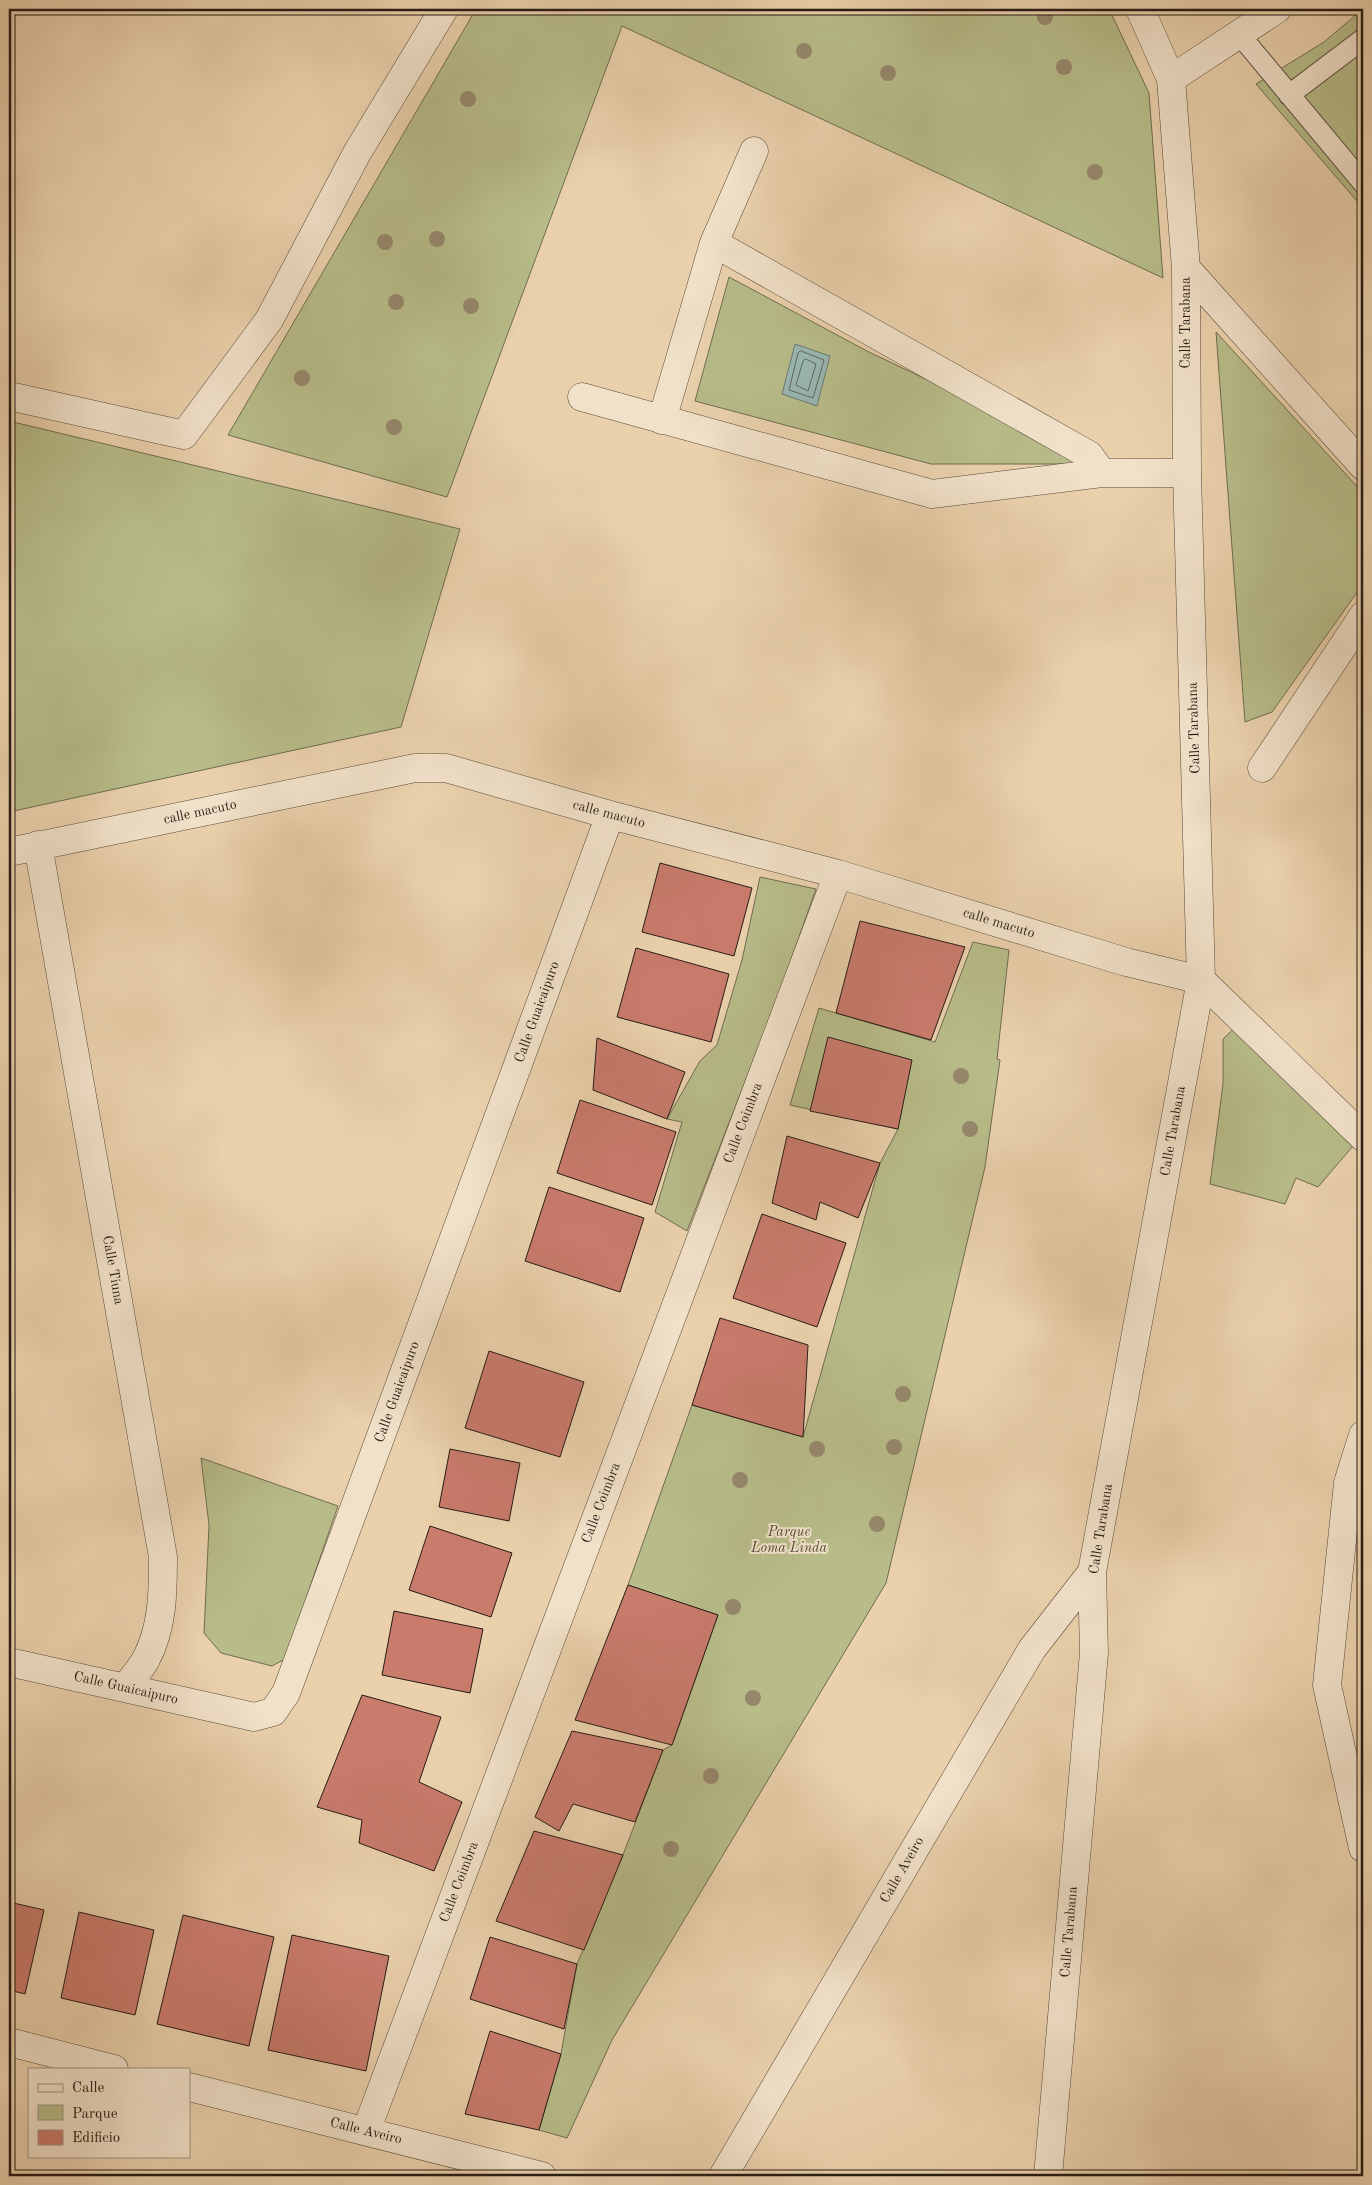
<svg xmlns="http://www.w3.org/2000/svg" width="1372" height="2185" font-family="'Old Standard TT',serif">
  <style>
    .green { fill: #b7bc89; stroke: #6f6c4f }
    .water { fill: #98b6b0; stroke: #6b7872 }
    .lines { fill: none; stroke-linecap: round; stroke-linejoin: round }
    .shore { stroke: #606862; stroke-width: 1 }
    .building { fill: #c97b6c; stroke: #271b15 }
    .lane-casing { stroke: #58483b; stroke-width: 22 }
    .street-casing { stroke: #58483b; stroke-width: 29 }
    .lane { stroke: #f1e1c9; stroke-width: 20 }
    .street { stroke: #f1e1c9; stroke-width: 28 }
    .tree { fill: #96876c }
    .labels { text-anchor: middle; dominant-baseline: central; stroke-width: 4; stroke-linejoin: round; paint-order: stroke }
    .street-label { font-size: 14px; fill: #271b15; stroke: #f1e1c9 }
    .park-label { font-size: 14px; font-style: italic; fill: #524b38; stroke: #f1e1c9 }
  </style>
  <rect width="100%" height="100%" fill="#ead1ac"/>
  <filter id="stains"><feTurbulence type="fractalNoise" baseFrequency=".004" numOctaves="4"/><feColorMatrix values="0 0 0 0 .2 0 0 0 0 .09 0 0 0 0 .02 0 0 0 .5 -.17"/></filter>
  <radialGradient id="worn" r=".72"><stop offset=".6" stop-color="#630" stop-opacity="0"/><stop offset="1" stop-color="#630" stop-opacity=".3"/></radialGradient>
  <!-- green -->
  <path class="green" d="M476,9h633l40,84 14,185 -541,-252 -175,471 -219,-62z
    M1363,9v199l-107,-124 68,-42z
    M729,277l138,74 211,101 -7,12h-140l-236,-63z
    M1216,332l147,161v91l-91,128 -27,10z
    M9,421l451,108 -59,198 -392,85z
    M760,877l56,12 -43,121 -86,221 -32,-19 27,-90 -15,-3 33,-58 17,-16 25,-85z
    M973,942l36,8 -12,109 3,1 -15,107 -99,416 -274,457 -45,98 -28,-8 22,-76 16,-90 46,-109 40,-105 9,-5 46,-130 -90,-30 64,-180 111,32 77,-274 18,-34 -108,-24 29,-97 116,34z
    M1239,1024l114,122 -35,41 -22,-9 -11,26 -75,-20 13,-100v-45z
    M201,1458l137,48 -53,153 -13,7 -51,-13 -17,-20 5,-108z"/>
  <!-- water -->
  <path class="water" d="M795,344l35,12 -13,50 -35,-12z"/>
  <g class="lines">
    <!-- shore -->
    <path class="shore" d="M801,351l23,9 -11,38 -24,-8 9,-37z
      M806,359l10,5 -8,27 -12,-6 7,-24z"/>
  </g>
  <!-- building -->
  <path class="building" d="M660,863l92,25 -18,68 -92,-24z
    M860,921l105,26 -34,93 -95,-27z
    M636,948l93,26 -18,68 -94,-25z
    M828,1037l84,23 -14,69 -88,-18z
    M597,1038l88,34 -18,47 -74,-29z
    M580,1100l96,32 -24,73 -95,-32z
    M787,1136l93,27 -22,55 -38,-16 -4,18 -44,-17z
    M549,1187l95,31 -24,74 -95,-31z
    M762,1214l84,29 -29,84 -84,-29z
    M720,1318l88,27 -5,92 -111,-32z
    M489,1351l95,31 -24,75 -95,-29z
    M450,1449l70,14 -11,58 -70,-14z
    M430,1526l82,27 -21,64 -82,-27z
    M628,1585l90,30 -46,130 -97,-25z
    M394,1611l89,18 -13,64 -88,-18z
    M362,1695l79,22 -22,65 43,20 -28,69 -75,-28 3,-23 -45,-13z
    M572,1731l91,19 -28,72 -62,-18 -14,27 -24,-14z
    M534,1831l89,24 -39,95 -88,-29z
    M9,1902l35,8 -19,84 -16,-4z
    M79,1912l75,18 -19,85 -74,-17z
    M183,1915l91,22 -25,109 -92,-22z
    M292,1935l97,21 -23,115 -98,-21z
    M490,1937l87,27 -13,65 -94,-30z
    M490,2031l71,23 -22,76 -74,-16z"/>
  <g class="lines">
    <!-- lane casing -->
    <g class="lane-casing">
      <path id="lane" d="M1239,34l124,149
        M1289,95l74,-56"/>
    </g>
    <!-- street casing -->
    <g class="street-casing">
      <path id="street" d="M1171,79l106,-70
        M714,243l375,212 13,18
        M1186,268l177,198
        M9,396l175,39 85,-115 88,-167 87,-144
        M582,397l350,97 170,-21h85
        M662,420l52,-177 40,-92
        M1262,768l101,-152
        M38,845l125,712c0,35 0,70 -17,102 -5,10 -14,19 -20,28
        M9,852l406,-84h31l164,47 228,59 288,88 75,18
        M1201,980l162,157
        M1363,1435l-15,48 -21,202 36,163
        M9,1662l245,55 19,-5 13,-19 324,-878
        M9,2042l105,27
        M189,2087l353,89
        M366,2131l472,-1257
        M723,2176l309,-527 60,-77
        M1048,2176l46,-523 -2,-81 109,-592 -14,-507 -1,-205 -15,-189 -31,-70"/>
    </g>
    <!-- lane -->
    <use href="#lane" class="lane"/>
    <!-- street -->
    <use href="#street" class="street"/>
  </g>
  <!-- trees -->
  <g class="tree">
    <circle cx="1045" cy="17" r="8"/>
    <circle cx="804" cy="51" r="8"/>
    <circle cx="1064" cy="67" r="8"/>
    <circle cx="888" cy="73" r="8"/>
    <circle cx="468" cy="99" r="8"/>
    <circle cx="1095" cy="172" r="8"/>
    <circle cx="437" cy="239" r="8"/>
    <circle cx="385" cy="242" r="8"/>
    <circle cx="396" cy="302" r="8"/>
    <circle cx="471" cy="306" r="8"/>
    <circle cx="302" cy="378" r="8"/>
    <circle cx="394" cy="427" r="8"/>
    <circle cx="961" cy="1076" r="8"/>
    <circle cx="970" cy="1129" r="8"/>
    <circle cx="903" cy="1394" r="8"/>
    <circle cx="894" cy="1447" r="8"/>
    <circle cx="817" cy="1449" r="8"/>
    <circle cx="740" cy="1480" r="8"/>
    <circle cx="877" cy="1524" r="8"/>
    <circle cx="733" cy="1607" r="8"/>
    <circle cx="753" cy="1698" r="8"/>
    <circle cx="711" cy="1776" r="8"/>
    <circle cx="671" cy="1849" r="8"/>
  </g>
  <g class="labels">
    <!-- street labels -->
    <g class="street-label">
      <text transform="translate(1186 323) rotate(-90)">Calle Tarabana</text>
      <text transform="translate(1194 728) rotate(-92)">Calle Tarabana</text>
      <text transform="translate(200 812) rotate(-12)">calle macuto</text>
      <text transform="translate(609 814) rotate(15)">calle macuto</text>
      <text transform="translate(999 923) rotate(17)">calle macuto</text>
      <text transform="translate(537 1012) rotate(-70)">Calle Guaicaipuro</text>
      <text transform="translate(743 1123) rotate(-69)">Calle Coimbra</text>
      <text transform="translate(1173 1131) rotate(-80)">Calle Tarabana</text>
      <text transform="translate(113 1270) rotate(80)">Calle Tiuna</text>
      <text transform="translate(397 1392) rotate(-70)">Calle Guaicaipuro</text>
      <text transform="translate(601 1503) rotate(-69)">Calle Coimbra</text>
      <text transform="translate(1101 1529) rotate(-81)">Calle Tarabana</text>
      <text transform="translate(126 1688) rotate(13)">Calle Guaicaipuro</text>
      <text transform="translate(902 1870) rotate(-60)">Calle Aveiro</text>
      <text transform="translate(459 1882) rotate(-69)">Calle Coimbra</text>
      <text transform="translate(1069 1932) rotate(-85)">Calle Tarabana</text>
      <text transform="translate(366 2131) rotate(14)">Calle Aveiro</text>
    </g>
    <!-- park labels -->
    <g class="park-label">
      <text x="789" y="1532">Parque<tspan x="789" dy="16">Loma Linda</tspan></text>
    </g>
  </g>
  <!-- margin -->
  <rect width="1372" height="2185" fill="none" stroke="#ead1ac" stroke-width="30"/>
  <rect x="10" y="10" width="1352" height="2165" fill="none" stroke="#271b15" stroke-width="2.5"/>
  <rect x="15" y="15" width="1342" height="2155" fill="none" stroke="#271b15"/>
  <!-- legend -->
  <rect x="28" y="2068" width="162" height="90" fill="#f1e1c9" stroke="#a09281"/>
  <rect x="38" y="2084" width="25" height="8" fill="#f1e1c9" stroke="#a09281"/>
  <text x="72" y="2092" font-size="15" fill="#271b15">Calle</text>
  <rect x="38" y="2105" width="25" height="15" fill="#b7bc89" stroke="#a09281"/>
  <text x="72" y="2118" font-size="15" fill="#271b15">Parque</text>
  <rect x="38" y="2130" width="25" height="15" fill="#c97b6c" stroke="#a09281"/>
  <text x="72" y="2142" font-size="15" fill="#271b15">Edificio</text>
  <rect width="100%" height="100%" filter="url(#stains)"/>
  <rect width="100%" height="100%" fill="url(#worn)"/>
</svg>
